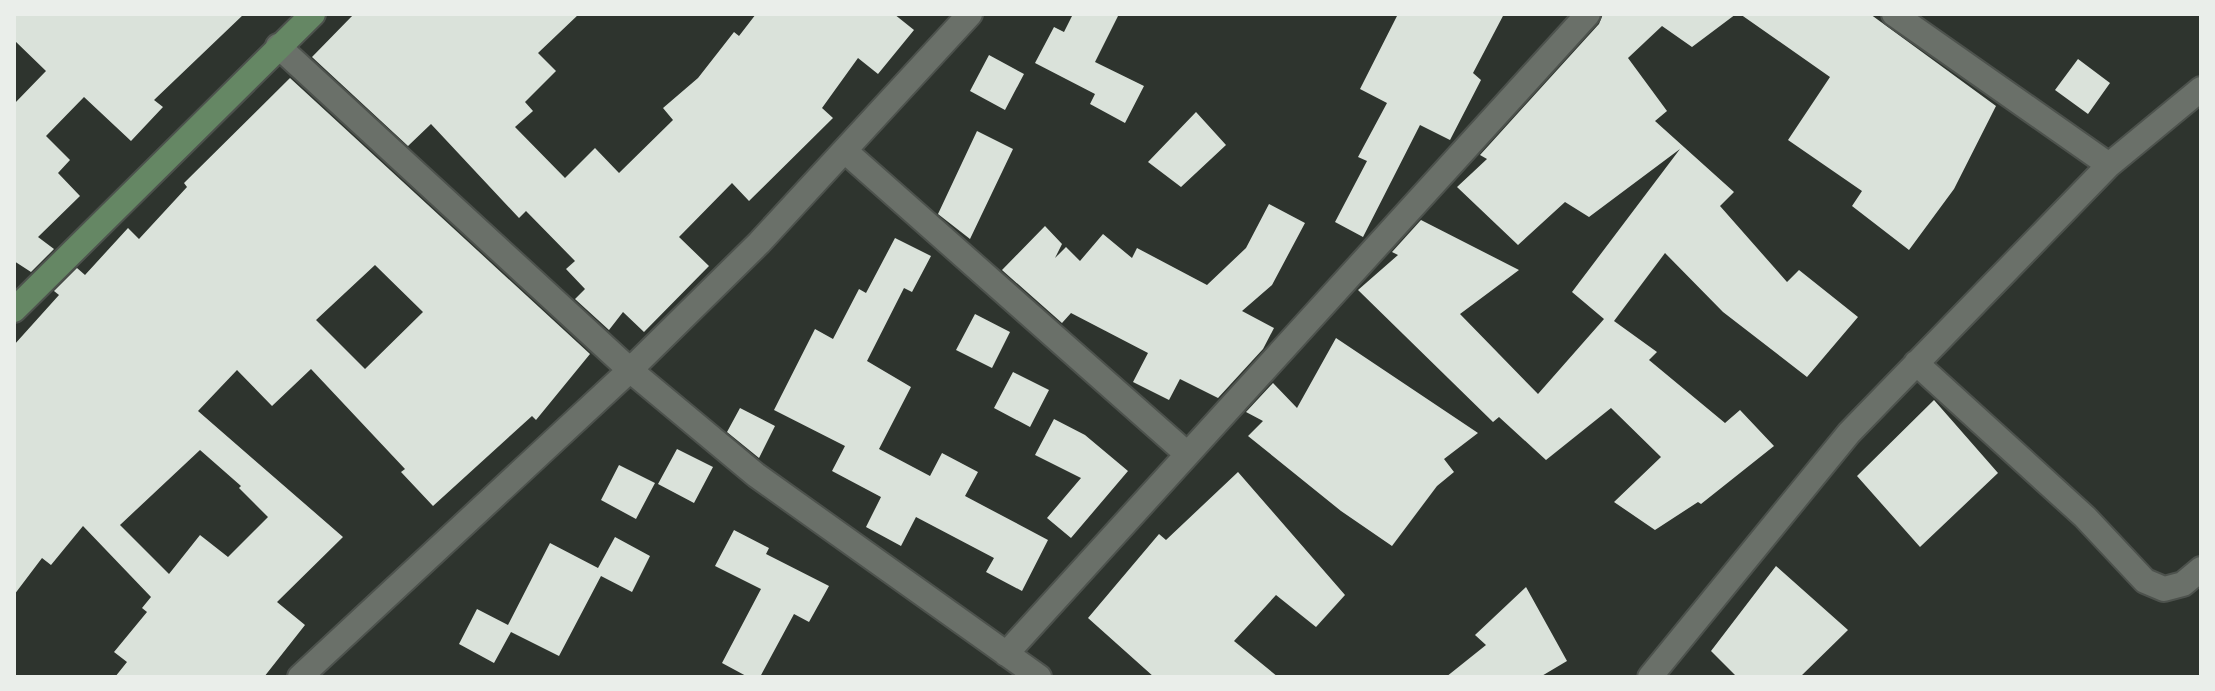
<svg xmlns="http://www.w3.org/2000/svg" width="2215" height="691" font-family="'DejaVu Sans',sans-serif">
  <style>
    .building { fill: #dae2da; fill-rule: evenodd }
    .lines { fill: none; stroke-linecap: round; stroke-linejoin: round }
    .street-casing { stroke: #4d524d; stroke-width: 28 }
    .secondary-casing { stroke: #4d524d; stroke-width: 28 }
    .street { stroke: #6a7069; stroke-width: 24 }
    .secondary { stroke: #658764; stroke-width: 24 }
  </style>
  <rect width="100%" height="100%" fill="#2e342e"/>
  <!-- building -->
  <path class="building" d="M14,14h230l-90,86 9,7 -32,34 -47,-44 -38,39 24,24 -12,13 22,23 -42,41 16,12 -23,23 -17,-11v-157l32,-33 -32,-31z
    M354,14h225l-41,39 18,18 -31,31 8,9 -18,16 50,51 30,-30 24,25 54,-53 -10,-12 35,-30 36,-46 5,4 17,-22h138l20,16 -36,44 -20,-16 -36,50 11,10 -84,83 -17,-18 -53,54 30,29 -65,66 -21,-20 -14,18 -34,-31 10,-10 -19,-20 9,-8 -49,-50 -7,7 -88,-94 -23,22 -96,-89z
    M1073,14h46l-24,48 49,24 -19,37 -35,-19 5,-10 -60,-31 19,-36 10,5z
    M1398,14h106l-31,59 8,7 -31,60 -30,-15 -57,112 -28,-15 32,-61 -9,-4 29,-54 -27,-14z
    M1603,14h133l-44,33 -30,-21 -34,32 39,53 -12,10 79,71 -14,14 67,76 12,-12 59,47 -51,60 -84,-65 -58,-59 -51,68 43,31 -8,8 76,63 15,-13 34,36 -73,58 -3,-2 -43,28 -41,-28 47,-45 -50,-49 -65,52 -47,-43 -6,5 -135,-132 40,-35 -6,-3 29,-32 98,50 -59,44 78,80 66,-75 -32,-27 108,-143 -91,68 -24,-15 -47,43 -61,-58 30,-28 -7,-4 119,-131z
    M1740,14h130l126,92 -42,83 -45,61 -57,-44 10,-15 -74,-51 42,-63z
    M989,55l35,19 -19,36 -35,-19z
    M2078,59l32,24 -22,31 -33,-24z
    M290,78l300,276 -54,66 -4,-4 -99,90 -32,-34 4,-3 -94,-100 -39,37 -35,-36 -39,41 145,126 -66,65 28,23 -41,52h-149l12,-15 -13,-10 33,-40 -5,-4 9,-11 -68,-71 -32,39 -9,-7 -28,37v-250l45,-50 -5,-4 23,-23 8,7 43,-47 11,11 48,-52 -3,-4zM375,265l48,47 -58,57 -49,-49zM200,450l41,36 -2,2 29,29 -40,40 -28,-22 -31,39 -49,-49z
    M1196,112l30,33 -45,42 -33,-25z
    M977,131l36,18 -43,90 -32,-25z
    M1269,204l36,19 -33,62 -30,26 32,17 -11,21 -45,49 -38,-19 -11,21 -36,-18 15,-29 -77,-40 -9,10 -60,-53 43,-44 17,18 -7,14 11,-11 14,14 23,-27 29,24 5,-10 70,37 39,-37z
    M895,238l36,18 -19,36 -8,-4 -37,73 44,26 -32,62 51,27 12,-23 36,19 -13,24 83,44 -26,51 -36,-19 8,-14 -78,-41 -15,29 -35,-19 15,-30 -49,-26 13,-25 -71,-36 41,-81 18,10 26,-50 7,4z
    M975,314l35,18 -18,36 -36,-18z
    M1336,338l142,95 -34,26 10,13 -17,14 -45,60 -51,-35 -93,-75 15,-15 -17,-9 27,-29 24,25z
    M1013,372l36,18 -19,37 -36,-19z
    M1934,400l64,73 -78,74 -63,-71z
    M740,408l35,18 -16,32 -32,-26z
    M1054,419l31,16 43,36 -57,67 -24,-20 34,-40 -46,-23z
    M677,449l36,18 -19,36 -36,-19z
    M619,465l36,18 -19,36 -35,-19z
    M1238,472l107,123 -29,32 -40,-32 -42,46 44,36h-124l-66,-59 71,-84 7,6z
    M734,530l35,18 -3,6 63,32 -20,36 -15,-8 -34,63h-12l-26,-14 39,-74 -46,-23z
    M615,537l35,19 -18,36 -31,-16 -42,80 -48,-24 -17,31 -35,-19 18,-35 31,16 42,-82 48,25z
    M1776,566l72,64 -48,47h-63l-26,-26z
    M1526,587l41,74 -27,16h-94l40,-32 -11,-10z"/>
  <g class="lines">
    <!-- street casing -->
    <g class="street-casing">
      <path id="street" d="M1894,14l215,151
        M278,46l352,324 126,105 283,202
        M845,151l341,302
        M1916,363l169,154 60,64 19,8 19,-5 18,-15
        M1006,654l582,-640
        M300,677l330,-307 129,-127 211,-229
        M1650,677l199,-244 260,-268 92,-76"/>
    </g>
    <!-- secondary casing -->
    <g class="secondary-casing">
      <path id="secondary" d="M14,310l299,-296"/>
    </g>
    <!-- street -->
    <use href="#street" class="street"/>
    <!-- secondary -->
    <use href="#secondary" class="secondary"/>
  </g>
  <!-- border -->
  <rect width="2215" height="691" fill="none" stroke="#eaeeea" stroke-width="32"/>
</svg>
